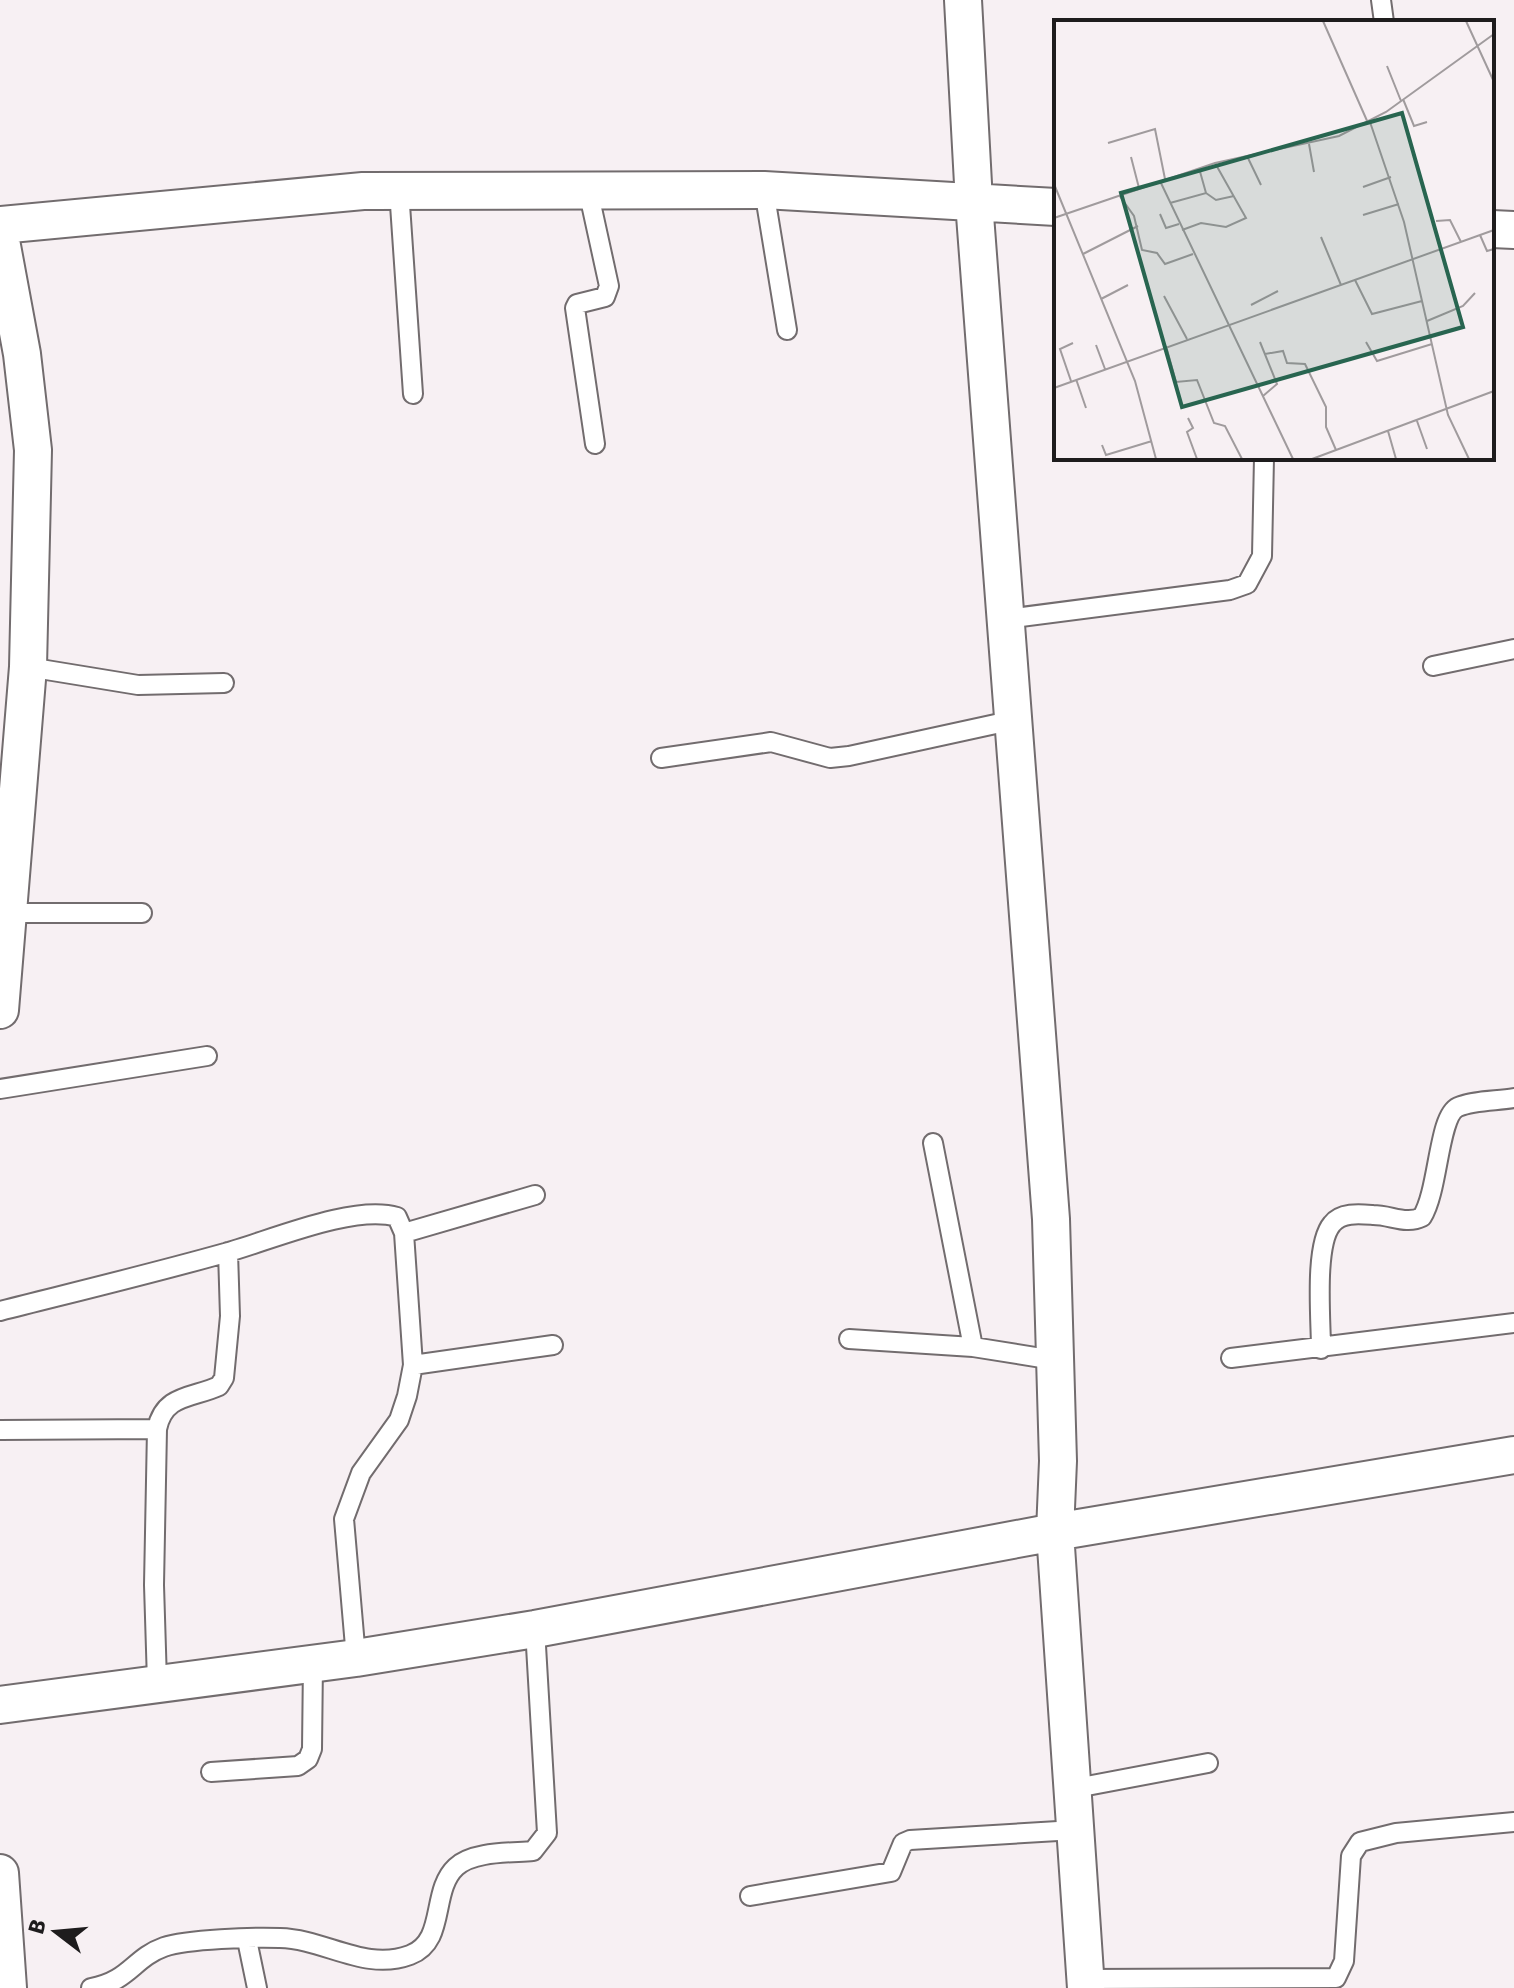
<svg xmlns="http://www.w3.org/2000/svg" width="1514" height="1988" font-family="'Fira Sans',sans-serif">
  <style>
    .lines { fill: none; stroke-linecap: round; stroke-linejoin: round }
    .lane-casing { stroke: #726c6e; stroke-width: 22 }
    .street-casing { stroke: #726c6e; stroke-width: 40 }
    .lane { stroke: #fff; stroke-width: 18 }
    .street { stroke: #fff; stroke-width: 36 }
    .inset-road { fill: none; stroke: #a09b9d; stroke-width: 2 }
    .view { fill: #286550; fill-opacity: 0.15; stroke: #286550; stroke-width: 4 }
    .inset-edge { fill: none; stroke: #1e1c1d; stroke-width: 4 }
  </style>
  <rect width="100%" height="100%" fill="#f7f0f3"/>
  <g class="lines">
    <!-- lane casing -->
    <g class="lane-casing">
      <path id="lane" d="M1381,0l3,22
        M399,190l14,204
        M588,190l21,96 -4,11 -28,7 -2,4 20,136
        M764,190l23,140
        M1006,619l224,-29 17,-6 15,-28 2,-98
        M1433,666l81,-17
        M28,667l110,18 86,-2
        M661,758l110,-16 59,16 19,-2 165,-36
        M9,913h133
        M0,1089l207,-33
        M933,1143l40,204
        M404,1233l131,-38
        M0,1311c75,-19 150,-37 225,-58 44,-12 128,-49 172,-36l7,16 9,132 -6,31 -8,24 -38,53 -17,46 12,139
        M849,1339l124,8 81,13
        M1321,1349c0,-29 -7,-104 11,-125 9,-12 28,-10 41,-9 18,0 33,10 49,2 17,-27 16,-101 36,-110 16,-7 39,-6 56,-9
        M1231,1358l283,-35
        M413,1365l140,-20
        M0,1430l157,-1
        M157,1682l-3,-97 3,-156c7,-35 36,-31 62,-43l5,-8 6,-62 -2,-64
        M211,1772l87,-6 10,-7 4,-10 1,-87
        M1071,1789l137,-26
        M750,1896l141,-24 12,-29 7,-3 165,-10
        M247,1940l10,48
        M1085,1979l251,-1 8,-17 7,-105 9,-14 36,-9 118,-11
        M91,1988c39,-7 42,-30 73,-41 23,-8 90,-10 116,-9 45,1 85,34 130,17 37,-14 20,-64 46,-88 17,-16 55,-14 77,-16l14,-18 -12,-204"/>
    </g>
    <!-- street casing -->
    <g class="street-casing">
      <path id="street" d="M963,0l11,202 77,1017 7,242 -3,71 31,456
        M0,225l363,-34 401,-1 292,17
        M1492,229l22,1
        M0,235l22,119 11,96 -5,217 -28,343
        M0,1705l356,-47 179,-29 520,-97 459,-77
        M0,1873l8,115"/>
    </g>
    <!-- lane -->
    <use href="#lane" class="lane"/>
    <!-- street -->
    <use href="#street" class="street"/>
  </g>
  <!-- overview -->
  <g transform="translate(1054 20)">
    <rect width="440" height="440" fill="#f7f0f3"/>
    <path class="inset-road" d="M269,1l45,102M412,1l28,61M333,46l14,35M349,79l11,27 13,-4M316,102l34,100 44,193 21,44M54,123l47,-14 10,50M255,124l5,28M193,136l14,29M77,137l8,31M145,148l7,25M106,161l133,278M0,164l81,197 21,78M309,167l28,-10M65,175l15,21 8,34 15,3 8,11 28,-10M116,183l36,-10 10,7 18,-4M106,194l6,14 13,-4M309,195l36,-11M0,198l161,-55 124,-27 47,-24 108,-78M382,201l14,-1 11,22M128,210l19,-7 25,4 20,-9 -31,-55M426,215l7,16 7,-2M267,217l20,48M29,234l55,-28M301,260l17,34 50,-13M110,276l23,43M47,279l27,-14M197,285l27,-14M373,301l36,-15 12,-13M206,322l17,42 -14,12M312,322l11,19 55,-17M42,325l9,24M112,326l10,36 21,-2 17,43 11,3 17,33M211,334l18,-3 4,12 18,1 21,43v20l10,23M22,359l10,29M17,361l-11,-32 13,-6M0,368l440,-158M134,398l5,10 -6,4 10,27M363,401l10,28M334,411l8,28M48,425l4,10 46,-14M258,439l182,-68"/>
    <path class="view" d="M348,93l61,214 -281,80 -61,-214z"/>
    <rect width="440" height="440" class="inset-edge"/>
  </g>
  <!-- north arrow -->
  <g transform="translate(56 1932) rotate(286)" stroke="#f7f0f3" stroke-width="6" paint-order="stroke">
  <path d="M0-6L14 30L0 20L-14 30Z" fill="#1e1c1d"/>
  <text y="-12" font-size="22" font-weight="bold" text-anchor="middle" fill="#1e1c1d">B</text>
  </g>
</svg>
